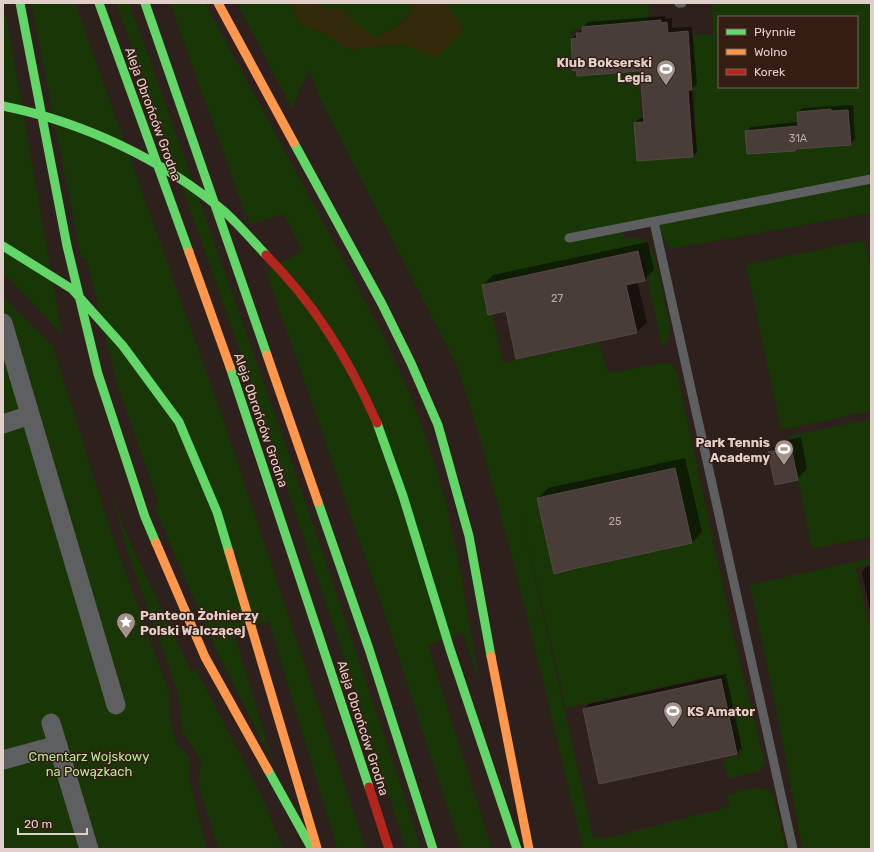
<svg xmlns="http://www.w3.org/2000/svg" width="874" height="852" font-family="Rubik,sans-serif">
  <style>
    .green { fill: #193606; fill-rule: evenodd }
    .sand { fill: #332a0c }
    .shadow { fill: #0007 }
    .building { fill: #493d39; stroke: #564945 }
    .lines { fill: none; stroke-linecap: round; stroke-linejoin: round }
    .lane { stroke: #5e5f61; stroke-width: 9 }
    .street { stroke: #5e5f61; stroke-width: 19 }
    .fast { stroke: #63d668; stroke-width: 9 }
    .slow { stroke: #ff974d; stroke-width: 9 }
    .jam { stroke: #b3261e; stroke-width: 9 }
    .labels { text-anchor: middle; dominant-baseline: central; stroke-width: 3; stroke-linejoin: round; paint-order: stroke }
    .number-label { font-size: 11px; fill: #bbaba5 }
    .poi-label { font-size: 13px; font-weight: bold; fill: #e1d0c9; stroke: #361d14; text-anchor: end }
    .street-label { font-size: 13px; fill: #e1d0c9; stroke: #361d14 }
    .park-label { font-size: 13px; fill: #aceb93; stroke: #361d14 }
  </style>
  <rect width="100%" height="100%" fill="#2e201c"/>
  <!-- green -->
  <path class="green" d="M31,3h44l149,419 142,427h-29l-68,-228 -35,12 39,129 -59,-116 -60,-140 5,-1 -43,-125 -30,-122h-5z
    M116,3h13l23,63 137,388 113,334 19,61h-15c-91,-284 -188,-566 -290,-846z
    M170,3h35l142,263 39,75 24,53 18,49 18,58 13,62 21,122 -17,-53 -35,14 64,203h-31l-81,-249 -114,-329 36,-20 -18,-37 -35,11z
    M237,3h55l7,21 31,12 11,10 9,3 53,-5 11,5 50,-18 -19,-28h206l-2,4 -1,19 -76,3 2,46 65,-3 4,87 53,-2 -4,-123 21,1 -1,-32h159v210l-201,36 -13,-21 -8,-6 -27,3 3,14 16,-1 8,7 6,12 15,70 -2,13 -6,7 -21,-97 -155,34 17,79 96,-21 9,31 62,-11 7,11 56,261 32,129 -6,8 -29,7 -4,-4 -3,-15 17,-4 -18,-81 -156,34 -45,-193 72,322 14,1 122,-31 -2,-12c17,-5 35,-14 47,2l12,52h-203c-26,-107 -50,-214 -79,-321 -15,-56 -29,-113 -50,-168l-135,-263 -10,-28 -17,40zM719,17h138v70h-138z
    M317,3h95c0,18 -23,27 -37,35l-21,-15 -10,-13h-17z
    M6,14l56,321 -52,-56 -7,-2v-261z
    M864,240l7,32v139l-90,19 -35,-165z
    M3,297l50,49 58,186 58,160v24l8,29 12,11v23l18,70h-204z
    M871,419v118l-59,12 -23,-113z
    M109,486l20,54 62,131 5,-2 67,130 20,50h-64l-21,-65 3,-24 -19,-28 -4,-39 -50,-140z
    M871,558v6l-15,4 15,68v213h-69l-19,-106 -33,-158z"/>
  <!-- sand -->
  <path class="sand" d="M292,3h25l10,7c15,-7 18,4 28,13 5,5 13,10 20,15 14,-7 38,-17 37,-35h33l19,28 -30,27 -31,-14 -53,5 -9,-3 -11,-10 -31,-12z"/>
  <!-- shadow -->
  <path class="shadow" d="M665,16v3l7,-1v10l20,-1 5,57 -5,4 5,64 -5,4 -57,-33 5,-5h4l-3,-48 -69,-31 16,-17z
    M853,105l2,34 -4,5 -55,4 -2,2 -47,-18 4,-5 48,-5 -1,-10 5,-4z
    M648,242l6,28 -10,10 -7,1 10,41 -10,10 -131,-22 -23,-25 10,-10z
    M801,437l6,32 -10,10 -28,-27 10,-10z
    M685,458l17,74 -10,11 -138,30 -16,-75 10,-10z
    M871,566v50l-9,-44 4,-5z
    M726,674l16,74 -5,5 -153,-44 5,-5z"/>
  <!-- building -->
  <path class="building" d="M661,20v3l6,-1 1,11 20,-2 4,59h-4l5,67 -56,4 -3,-38 10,-1 -4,-51 -63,5 -1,-6 -3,1 -2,-32 6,-1 -1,-5h6v-6z
    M831,109v2l17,-1 3,35 -56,4v2l-48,3 -2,-23 53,-5 -1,-14z
    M638,251l7,30 -19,4 11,48 -121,26 -10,-48 -18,4 -6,-30z
    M791,447l7,33 -23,5 -7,-33z
    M675,468l17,75 -119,26 -19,5 -17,-76z
    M721,679l16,75 -138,30 -16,-75z"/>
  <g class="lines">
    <!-- lane -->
    <path class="lane" d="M679,3h3
      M654,222l139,627
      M569,238l302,-59"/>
    <!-- street -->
    <path class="street" d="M3,323l113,382
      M3,424l27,-9
      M51,723l38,126
      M3,760l55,-15"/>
    <!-- fast -->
    <path class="fast" d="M20,3l47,243 31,128 47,143 11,26
      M99,3l90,249
      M145,3l122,352
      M3,106c80,16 161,54 223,107 14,13 27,28 40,42
      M294,143l88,161 29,59 27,62 31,111 22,120
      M3,246l69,43 51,57 56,76 38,90 12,40
      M230,367l139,420
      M377,423l26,73 47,153 67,200
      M318,502l51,147 64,200
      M268,770l44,79"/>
    <!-- slow -->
    <path class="slow" d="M218,3l76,140
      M189,252l41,115
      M267,355l51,147
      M156,543l49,114 63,113
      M229,552l88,296
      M491,656l38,193"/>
    <!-- jam -->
    <path class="jam" d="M266,255c48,48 84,106 111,168
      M369,787l20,62"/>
  </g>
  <!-- icons -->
  <defs>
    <g id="stadium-pin" transform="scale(1)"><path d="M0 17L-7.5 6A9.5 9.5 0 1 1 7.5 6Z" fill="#a2928c" stroke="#361d14"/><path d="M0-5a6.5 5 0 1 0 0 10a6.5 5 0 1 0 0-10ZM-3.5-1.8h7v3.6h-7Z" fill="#fff"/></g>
    <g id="sight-pin" transform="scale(1)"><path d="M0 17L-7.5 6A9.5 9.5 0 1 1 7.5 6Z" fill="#a2928c" stroke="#361d14"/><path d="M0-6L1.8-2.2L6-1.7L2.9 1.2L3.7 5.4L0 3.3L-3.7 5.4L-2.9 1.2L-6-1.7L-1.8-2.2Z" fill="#fff"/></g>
  </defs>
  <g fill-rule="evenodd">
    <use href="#stadium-pin" x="666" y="69"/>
    <use href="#stadium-pin" x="784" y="449"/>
    <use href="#sight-pin" x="126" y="622"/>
    <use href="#stadium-pin" x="673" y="711"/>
  </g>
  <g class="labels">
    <!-- number labels -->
    <g class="number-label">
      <text x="798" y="138">31A</text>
      <text x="557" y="298">27</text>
      <text x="615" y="521">25</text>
    </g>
    <!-- poi labels -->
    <g class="poi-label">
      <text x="652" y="62">Klub Bokserski<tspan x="652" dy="15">Legia</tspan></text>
      <text x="770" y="442">Park Tennis<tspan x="770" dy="15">Academy</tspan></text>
      <text x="140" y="615" text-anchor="start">Panteon Żołnierzy<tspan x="140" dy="15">Polski Walczącej</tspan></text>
      <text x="687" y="711" text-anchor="start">KS Amator</text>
    </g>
    <!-- street labels -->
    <g class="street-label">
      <text transform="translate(153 114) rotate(70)">Aleja Obrońców Grodna</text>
      <text transform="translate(261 420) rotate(71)">Aleja Obrońców Grodna</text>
      <text transform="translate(363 728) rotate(72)">Aleja Obrońców Grodna</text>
    </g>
    <!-- park labels -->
    <g class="park-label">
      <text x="89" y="756">Cmentarz Wojskowy<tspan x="89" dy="15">na Powązkach</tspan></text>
    </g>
  </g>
  <!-- border -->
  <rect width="874" height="852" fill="none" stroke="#e1d0c9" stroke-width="8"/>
  <!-- legend -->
  <rect x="718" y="16" width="140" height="72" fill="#361d14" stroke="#7a655c"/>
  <rect x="726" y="29" width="20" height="6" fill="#63d668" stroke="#7a655c"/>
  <text x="754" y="36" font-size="12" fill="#e1d0c9">Płynnie</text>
  <rect x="726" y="49" width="20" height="6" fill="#ff974d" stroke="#7a655c"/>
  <text x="754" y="56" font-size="12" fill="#e1d0c9">Wolno</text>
  <rect x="726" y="69" width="20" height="6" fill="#b3261e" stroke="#7a655c"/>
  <text x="754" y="76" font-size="12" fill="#e1d0c9">Korek</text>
  <!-- scale -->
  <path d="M18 828v6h69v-6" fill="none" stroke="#e1d0c9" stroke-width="2"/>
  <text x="24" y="828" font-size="12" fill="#e1d0c9" stroke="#361d14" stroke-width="3" paint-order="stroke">20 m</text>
</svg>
